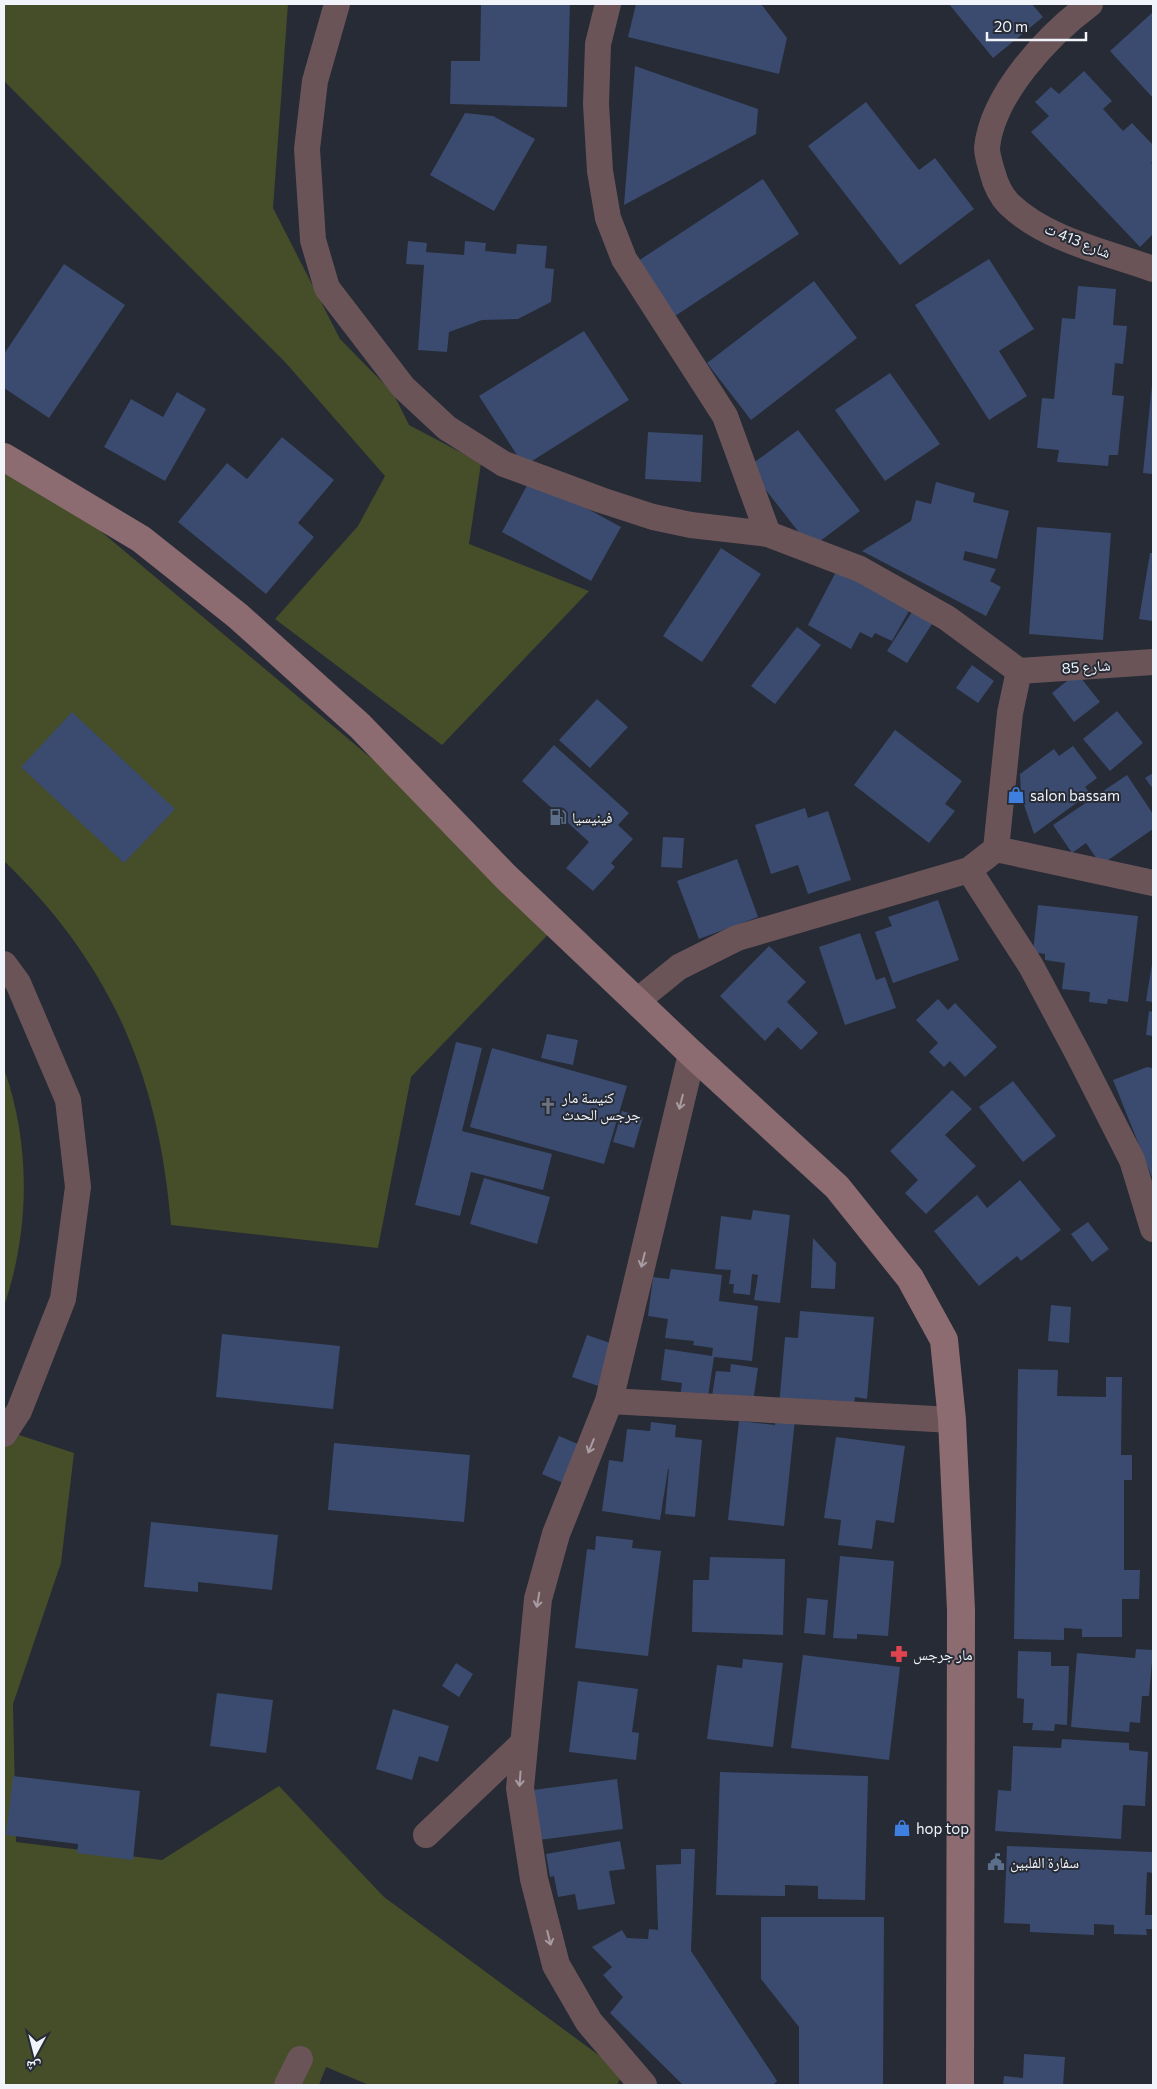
<svg xmlns="http://www.w3.org/2000/svg" width="1157" height="2089" font-family="Commissioner,'Noto Naskh Arabic',sans-serif">
  <style>
    .green { fill: #454d29 }
    .building { fill: #3a4b6f }
    .lines { fill: none; stroke-linecap: round; stroke-linejoin: round }
    .minor { stroke: #6a5458; stroke-width: 26 }
    .tertiary { stroke: #6a5458; stroke-width: 28 }
    .secondary { stroke: #8c6b71; stroke-width: 28 }
    .oneway { stroke: #a79ca1 }
    .labels { text-anchor: middle; dominant-baseline: central; stroke-width: 4; stroke-linejoin: round; paint-order: stroke }
    .street-label { font-size: 15px; fill: #f1f4fb; stroke: #262b35 }
    .poi-label { font-size: 15px; fill: #f1f4fb; stroke: #262b35; text-anchor: start }
  </style>
  <rect width="100%" height="100%" fill="#262b35"/>
  <!-- green -->
  <path class="green" d="M4,4h284l-15,204 67,131 53,54 16,32 72,38 -12,81 120,47 -147,154 -167,-126 83,-93 27,-50 -100,-114 -281,-281z
    M4,450l559,469 -152,158 -33,171 -207,-23c-12,-148 -59,-260 -167,-364z
    M4,1069c27,75 26,162 0,237z
    M4,1430l70,23 -13,110 -48,141 3,138 146,18 117,-74 105,111 239,176 -6,12h-248l-43,-18 -7,18h-315z"/>
  <!-- building -->
  <path class="building" d="M481,4h89l-3,103 -117,-3 1,-43h29z
    M636,4h125l26,34 -8,36 -151,-37z
    M949,4h83l11,13 -50,41z
    M1153,12v86l-43,-47z
    M635,66l123,43 -2,25 -132,71z
    M1084,71l28,30 -9,8 20,22 9,-8 21,22v16l-2,2 2,2v69l-13,13 -109,-115 18,-16 -14,-14 16,-15 8,7z
    M866,102l53,68 16,-12 39,51 -74,56 -92,-119z
    M465,113l28,3 42,23 -41,72 -64,-36z
    M763,179l36,55 -127,84 -37,-55z
    M408,241l19,2 -1,9 38,3 1,-14 21,2 -1,8 31,3 1,-10 30,2 -2,22 9,1 -3,33 -33,17 -36,1 -33,12 -2,20 -29,-2 6,-85 -18,-1z
    M989,259l45,70 -35,22 28,45 -38,24 -74,-115z
    M64,264l61,41 -76,113 -45,-30v-34z
    M814,281l43,57 -106,82 -44,-57z
    M1078,286l38,3 -3,36 14,1 -4,38 -8,-1 -3,32 12,1 -6,59h-9l-1,11 -51,-4 2,-12 -22,-2 5,-50 12,1 8,-81 13,1z
    M584,331l45,69 -105,66 -45,-70z
    M890,373l50,71 -55,37 -50,-71z
    M1152,385h1v89l-10,-1z
    M177,392l29,17 -41,72 -61,-34 27,-48 32,18z
    M798,430l62,81 -49,37 -63,-81z
    M648,432l55,3 -2,47 -56,-3z
    M282,437l52,43 -36,43 16,14 -48,57 -88,-72 49,-59 20,16z
    M531,478l90,49 -30,54 -89,-49z
    M936,482l39,11 -2,9 36,9 -12,48 -32,-8 -2,9 33,9 -6,12 11,6 -15,29 -124,-65 49,-30 5,-21 15,4z
    M1037,527l74,6 -8,107 -74,-6z
    M721,548l40,26 -59,88 -39,-26z
    M1150,553h3v68l-14,-2z
    M837,570l73,39 -18,32 -17,-8 -3,5 -12,-6 -9,17 -43,-24z
    M912,612l20,12 -25,39 -20,-12z
    M797,627l24,18 -46,59 -24,-18z
    M972,665l22,16 -16,22 -22,-15z
    M1077,673l23,29 -26,20 -22,-29z
    M597,699l31,28 -38,41 -31,-28z
    M1117,711l26,32 -33,28 -27,-32z
    M72,712l103,97 -51,54 -103,-96z
    M895,730l67,51 -17,23 10,7 -26,32 -75,-58z
    M554,745l75,68 -11,12 15,14 -22,24 4,4 -22,24 -27,-23 23,-26 -67,-61z
    M1073,746l24,32 -12,9 5,6 -56,41 -13,-38 -1,-22 34,-25 5,7z
    M1153,773v16l-8,-11z
    M1127,775l26,39v15l-52,36 -15,-22 -14,10 -19,-28z
    M805,808l3,10 20,-7 23,69 -43,14 -10,-29 -27,9 -16,-49z
    M663,837l21,1 -2,30 -21,-1z
    M737,859l21,58 -59,22 -22,-58z
    M938,900l21,60 -66,23 -18,-51 17,-6 -4,-9z
    M1038,905l100,11 -10,86 -20,-3 -1,5 -18,-2 1,-10 -28,-3 3,-26 -20,-3v-6l-12,-2z
    M860,933l16,47 9,-3 11,31 -51,17 -26,-78z
    M769,946l37,36 -19,20 31,31 -17,17 -23,-23 -13,14 -45,-45z
    M1152,964h1v38l-7,-1z
    M938,999l10,11 7,-7 42,44 -32,30 -15,-16 -6,6 -15,-15 9,-9 -22,-23z
    M1149,1011l4,1v24l-7,-1z
    M547,1034l31,6 -5,25 -32,-7z
    M456,1042l26,6 -20,83 90,23 -9,36 -72,-18 -11,44 -45,-11z
    M492,1048l135,38 -23,78 -134,-37z
    M1147,1067l6,1v112l-40,-100z
    M1013,1081l43,55 -33,26 -44,-55z
    M952,1090l20,19 -27,26 31,31 -50,48 -21,-21 13,-13 -28,-29z
    M622,1111l21,6 -9,31 -21,-6z
    M484,1178l66,19 -13,47 -67,-20z
    M1020,1180l41,50 -40,31 -4,-5 -38,30 -45,-55 43,-36 10,13z
    M753,1210l37,5 -10,88 -26,-3 4,-25 -6,-1 -2,21 -17,-2 1,-9h-5l2,-14 -16,-1 6,-53 30,4z
    M1088,1222l21,27 -17,13 -21,-28z
    M813,1238l23,25 -1,26 -24,-1z
    M671,1269l51,6 -3,26 39,5 -6,55 -38,-4 -7,46 -27,-5 2,-15 -21,-3 4,-31 47,7 1,-8 -20,-3 1,-4 -29,-3 3,-19 -20,-3 5,-39 16,2z
    M1051,1305l20,2 -2,36 -21,-2z
    M800,1311l74,6 -7,82 -12,-2 -1,8 -75,1 6,-69 13,1z
    M222,1334l118,12 -7,63 -117,-12z
    M587,1335l29,10 -15,42 -29,-10z
    M731,1364l27,4 -5,34 -41,-6 4,-25 14,1z
    M1018,1369l40,1 -1,26 49,1v-20h16l-1,78h11v25h-8v90h16l-1,29h-17v38h-40v-8l-18,-1v12l-50,-1z
    M776,1418l19,1 -11,107 -56,-6 11,-99 36,4z
    M651,1422l25,3 -1,12 27,3 -7,77 -30,-3 4,-45h-1l-8,51 -58,-9 7,-51 14,2 4,-33 23,2z
    M559,1436l21,9 -17,38 -21,-9z
    M836,1437l69,9 -11,77 -18,-3 -4,29 -34,-4 3,-25 -17,-2z
    M334,1443l136,12 -6,67 -136,-12z
    M151,1522l127,13 -6,55 -74,-8v10l-54,-5z
    M596,1536l37,4 -1,8 29,3 -13,105 -73,-8 12,-99 8,1z
    M840,1556l54,5 -6,75 -31,-2v5l-24,-1z
    M710,1557l75,2 -2,76 -91,-3 1,-52h16z
    M807,1598l21,2 -3,35 -21,-2z
    M1136,1649l17,1 -4,46h-7l-2,27 -10,-1 -1,10 -58,-5 6,-74 58,5z
    M1018,1651l33,1v14h18l-2,59 -12,-1 -1,7 -22,-1 1,-7h-10l1,-24 -7,-1z
    M803,1655l97,12 -11,93 -98,-12z
    M743,1659l40,4 -10,84 -66,-8 10,-74 25,3z
    M456,1663l17,11 -14,23 -17,-11z
    M578,1681l60,8 -6,43 7,1 -3,27 -67,-8z
    M217,1693l56,7 -7,53 -56,-7z
    M393,1709l56,17 -11,36 -19,-6 -7,24 -36,-11z
    M1062,1739l67,4v7l19,2 -3,54 -22,-1 -2,34 -126,-8 3,-41 13,1 2,-45 48,2z
    M720,1772l148,4 -3,124 -47,-1v-13l-33,-1v11l-69,-1z
    M13,1776l127,15 -7,69 -56,-7 1,-9 -72,-9z
    M617,1779l6,50 -84,11 -6,-50z
    M620,1841l5,28 -16,2 6,33 -37,6 -3,-16 -17,3 -4,-21 -4,1 -4,-23z
    M1007,1846l146,6v21l-6,-1 -2,43h8v14h-7l1,6 -33,-1v-9l-20,-1v11l-64,-3v-8l-26,-1z
    M681,1849h14l-4,102 86,130 -4,4h-90l-73,-72 13,-16 -20,-22 9,-8 -20,-20 30,-17 5,8 21,1 1,-10 9,1 -2,-65 25,-1z
    M761,1917h123l-1,168h-84v-58l-38,-48z
    M1024,2054l41,3 -2,28h-60l1,-9 19,2z"/>
  <g class="lines">
    <!-- minor -->
    <path class="minor" d="M337,4l-22,77 -8,68 6,91 14,48 76,99 44,41 57,36 97,36 52,17 38,8 77,9
      M608,4l-10,40 -2,60 4,67 8,47 16,41 101,157 43,118 92,35 87,49 72,53
      M1090,4c-42,31 -98,91 -103,144 0,7 3,16 5,23 3,12 8,24 17,33 37,36 97,48 144,65
      M1019,671l134,-9
      M996,849l157,34
      M969,870l62,96 47,88 54,106 21,69
      M4,964l14,19 50,117 10,87 -15,112 -44,112 -15,23
      M637,1001l42,-34 58,-29 232,-68 27,-21 14,-136 9,-42
      M609,1401l343,19
      M426,1835l97,-92
      M287,2085l13,-26"/>
    <!-- tertiary -->
    <path class="tertiary" d="M643,2085l-54,-63 -33,-57 -22,-86 -14,-91 18,-189 18,-65 53,-133 83,-347"/>
    <!-- secondary -->
    <path class="secondary" d="M4,457l137,82 97,77 122,110 146,151 186,177 145,133 73,91 34,62 8,80 9,190 -1,475"/>
  </g>
  <!-- one-way arrows -->
  <defs><path id="oneway-shaft" d="M-6 0H5M1.5-3L5.5 0L1.5 3" fill="none" stroke-width="1.6" stroke-linecap="round" stroke-linejoin="round" transform="scale(1.25)"/></defs>
  <g class="oneway">
    <use href="#oneway-shaft" transform="translate(681 1102) rotate(104)"/>
    <use href="#oneway-shaft" transform="translate(643 1260) rotate(104)"/>
    <use href="#oneway-shaft" transform="translate(591 1446) rotate(112)"/>
    <use href="#oneway-shaft" transform="translate(538 1600) rotate(100)"/>
    <use href="#oneway-shaft" transform="translate(520 1779) rotate(94)"/>
    <use href="#oneway-shaft" transform="translate(549 1938) rotate(76)"/>
  </g>
  <!-- icons -->
  <defs>
    <g id="shop-bare" transform="scale(1.35)"><path d="M-5-2.5h2.3a2.7 3.5 0 0 1 5.4 0H5L5.5 6h-11ZM-1.5-2.5h3a1.5 2.3 0 0 0-3 0Z" fill="#3f7fe0" stroke="#262b35" stroke-width="2.5" paint-order="stroke"/></g>
    <g id="fuel-bare" transform="scale(1.35)"><path d="M-5.5-6h7V0h2V4h1.3V-2.5L3-4.5l.8-.8L6-3V5H2.5V1h-1V6h-7ZM-4.2-4.7v3.2H.2V-4.7Z" fill="#5c6f8a" stroke="#262b35" stroke-width="2.5" paint-order="stroke"/></g>
    <g id="church-bare" transform="scale(1.35)"><path d="M-1.2-6h2.4v3.5h3.3v2.4h-3.3V6h-2.4V-.1h-3.3v-2.4h3.3Z" fill="#6b7280" stroke="#262b35" stroke-width="2.5" paint-order="stroke"/></g>
    <g id="pharmacy-bare" transform="scale(1.35)"><path d="M-2-6h4v4h4v4h-4v4h-4v-4h-4v-4h4Z" fill="#e0444e" stroke="#262b35" stroke-width="2.5" paint-order="stroke"/></g>
    <g id="civic-bare" transform="scale(1.35)"><path d="M-.6-6.5H3V-4.5H.6V-3L4-1V1h2V6H-6V1h2V-1L-.6-3ZM-1.2 2.5V6h2.4V2.5Z" fill="#5c6f8a" stroke="#262b35" stroke-width="2.5" paint-order="stroke"/></g>
  </defs>
  <g fill-rule="evenodd">
    <use href="#shop-bare" x="1016" y="795"/>
    <use href="#fuel-bare" x="558" y="817"/>
    <use href="#church-bare" x="548" y="1106"/>
    <use href="#pharmacy-bare" x="899" y="1654"/>
    <use href="#shop-bare" x="902" y="1828"/>
    <use href="#civic-bare" x="996" y="1862"/>
  </g>
  <g class="labels">
    <!-- street labels -->
    <g class="street-label">
      <text transform="translate(1078 240) rotate(22)">شارع 413 ت</text>
      <text transform="translate(1086 666) rotate(-4)">شارع 85</text>
    </g>
    <!-- poi labels -->
    <g class="poi-label">
      <text x="1030" y="795">salon bassam</text>
      <text x="572" y="817">فينيسيا</text>
      <text x="562" y="1097">كنيسة مار<tspan x="562" dy="17">جرجس الحدث</tspan></text>
      <text x="913" y="1654">مار جرجس</text>
      <text x="916" y="1828">hop top</text>
      <text x="1010" y="1862">سفارة الفلبين</text>
    </g>
  </g>
  <!-- border -->
  <rect width="1157" height="2089" fill="none" stroke="#f1f4fb" stroke-width="10"/>
  <!-- north arrow -->
  <g transform="translate(35 2054) rotate(187)" stroke="#262b35" stroke-width="4" paint-order="stroke">
  <path d="M0-4L9 19L0 12L-9 19Z" fill="#f1f4fb"/>
  <text y="-8" font-size="14" font-weight="bold" text-anchor="middle" fill="#f1f4fb">ش</text>
  </g>
  <!-- scale -->
  <path d="M987 32v8h99v-8" fill="none" stroke="#f1f4fb" stroke-width="2.5"/>
  <text x="994" y="32" font-size="15" fill="#f1f4fb" stroke="#262b35" stroke-width="4" paint-order="stroke">20 m</text>
</svg>
